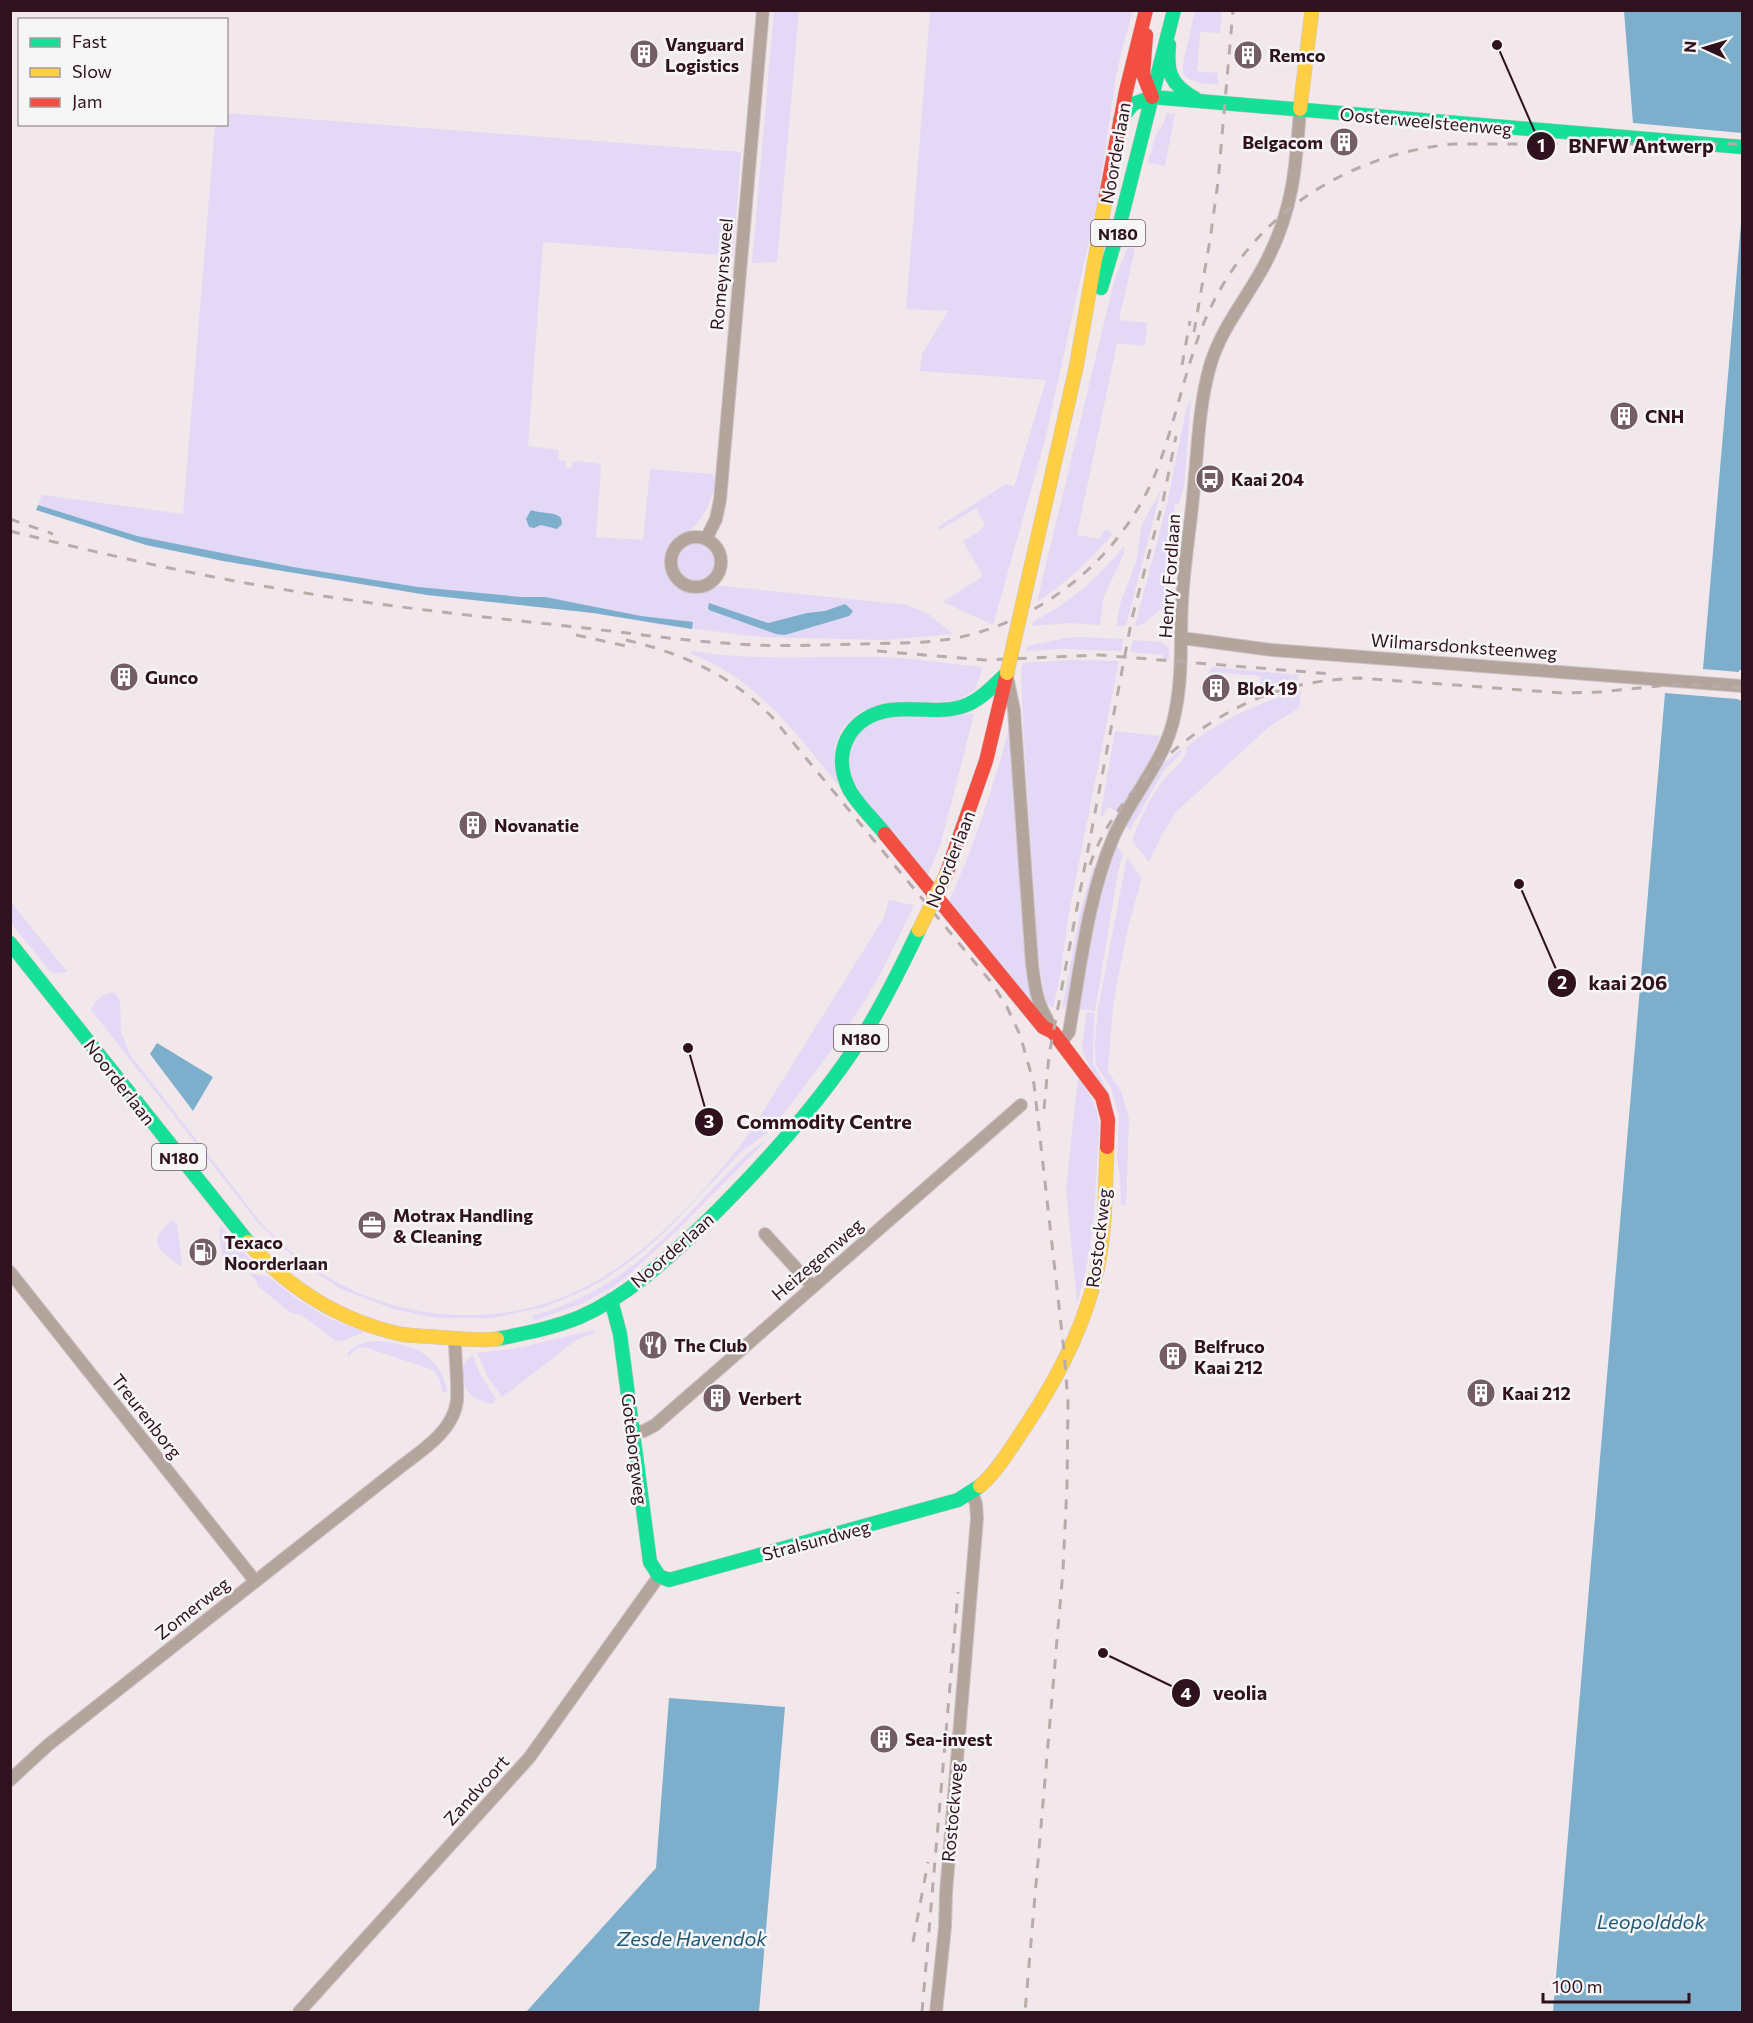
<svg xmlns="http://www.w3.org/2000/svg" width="1753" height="2023" font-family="Commissioner,sans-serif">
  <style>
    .green { fill: #e3d8f5 }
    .water { fill: #7dafcd }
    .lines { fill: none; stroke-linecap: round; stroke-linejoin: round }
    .street-casing { stroke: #cec2c7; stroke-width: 14 }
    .fast-casing { stroke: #cec2c7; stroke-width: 15 }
    .slow-casing { stroke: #cec2c7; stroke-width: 15 }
    .jam-casing { stroke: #cec2c7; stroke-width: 15 }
    .street { stroke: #b4a59c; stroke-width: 12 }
    .fast { stroke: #16e098; stroke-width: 14 }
    .slow { stroke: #ffcf43; stroke-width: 14 }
    .jam { stroke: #f24e42; stroke-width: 14 }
    .rail { stroke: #b8acab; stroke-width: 3; stroke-dasharray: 10 10; stroke-linecap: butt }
    .slow-bridge-casing { stroke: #cec2c7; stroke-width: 15; stroke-linecap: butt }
    .slow-bridge { stroke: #ffcf43; stroke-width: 14 }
    .labels { text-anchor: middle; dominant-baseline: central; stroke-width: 5; stroke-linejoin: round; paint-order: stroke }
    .shield { fill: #f6f6f6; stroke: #6b5660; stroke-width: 1.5 }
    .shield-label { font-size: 16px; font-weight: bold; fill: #30121f }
    .poi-label { font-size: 18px; font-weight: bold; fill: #30121f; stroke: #f6f6f6; text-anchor: start }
    .street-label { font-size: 18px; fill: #30121f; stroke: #f6f6f6 }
    .water-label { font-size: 20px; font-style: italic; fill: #205976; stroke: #f6f6f6 }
    .leader { fill: none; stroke: #30121f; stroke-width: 2 }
    .callout-dot { fill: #30121f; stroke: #f6f6f6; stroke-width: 2 }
    .mark-label { font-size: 18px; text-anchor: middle; font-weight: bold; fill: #fff }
    .callout-label { font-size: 20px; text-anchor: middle; font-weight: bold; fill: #30121f; stroke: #f6f6f6; stroke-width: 5; stroke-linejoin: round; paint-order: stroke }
  </style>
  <rect width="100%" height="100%" fill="#f2e8eb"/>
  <!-- green -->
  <path class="green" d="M774,10l25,1 -22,251 -25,1z
    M909,11h224l-10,34 -7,32 -18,122 -53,241 -52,185 -50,-23 40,-26 -20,-35 18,-11 4,-6 -9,-16 -36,22 -2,-3 68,-43 8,3 32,-107 -126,-9 2,-17 26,-43 -42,-2 24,-296z
    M1195,11h27l-2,22 -20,-1 -3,39 21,2v12c-13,-2 -27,-1 -35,-12v-9z
    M227,113l514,39 -8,104 -190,-14 -15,204 31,4 -1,10 8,1 -1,6 7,1 1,-7 25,2 3,5 -5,69 47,3 7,-71 61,5 3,1c2,8 0,16 -3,23 -3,9 -8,18 -14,25 -21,21 -39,23 -27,58 22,22 32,4 54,5l183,19 20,8 26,21 -69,6 -123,-3 -99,-12 -69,-12 -166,-18 -204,-34 -77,-16 -110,-35 6,-15 141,19 32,-389 11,-1z
    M1166,113l9,1 -10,52 -17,-3 8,-29 8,-11z
    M1128,247l7,2 -16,71 28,3 -2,23 -28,-3 -40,192 22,4 7,-10 7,5c-23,26 -47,49 -76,68l77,-321z
    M1191,398l-7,89 -6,18h-3l-8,106 -8,-1 -15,14 -9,2 32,-122 19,-94z
    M1161,490l-35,136h-10l4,-22 16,-42 6,-38z
    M677 562a19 19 0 1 1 38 0a19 19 0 1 1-38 0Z
    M1124,546v8l-20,42 -4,29 -29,-2 -39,3 1,-4c40,-22 62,-41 91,-76z
    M1079,637l44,2 -2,12 -58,-2 -37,2 1,-5 39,-8z
    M1133,640l28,2 8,6v11h-6v-4l-33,-3z
    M691,651c61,10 122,5 183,6 36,0 73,7 109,10l-8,23 -17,10 -94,10c-31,18 -34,43 -26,75 -42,-52 -82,-107 -147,-131z
    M1072,660l47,1 -51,257 -8,59 -7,31 -6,-5 -3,-9 -6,-41 -14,-212 -3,-68 2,-10z
    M1212,667l86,8 -1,6 -37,11v-16l-47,-4 -6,2z
    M1301,690l-2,18 -29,18 -93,85 -14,22 -14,29 -17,-21c8,-22 18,-45 33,-63 8,-10 22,-18 21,-31 35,-27 73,-45 115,-57z
    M974,714l-33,129 -14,34 -70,-84 -10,-32 2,-11 10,-19 26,-16z
    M1010,724l23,274 -4,2 -81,-96c26,-58 46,-118 62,-180z
    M1115,731l45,5 -9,22 -32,55 -10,-6 -8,11 -1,-1z
    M1181,749v5l-17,16 -34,60 -4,-4 34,-60z
    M1117,846l6,7 -5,20 -23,138 -15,-2c9,-55 16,-111 37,-163z
    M1127,857l15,21 -13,45 -12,59 -5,34 -4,55 13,20 8,28 -3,86h-5l-1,-28 -3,-18 2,-44 -8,-27 -15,-23 -1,-22 3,-34z
    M1093,867l2,1 -5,19 -22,120 -3,-1 -3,3 18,-96z
    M889,900l25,5 -30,62 -20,35 -27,41 -65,86 -31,23 -74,78 -23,21 -40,29 -23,12 -36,15 -53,11h-54l-45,-9 -52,-20 -44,-29 -38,-36 -168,-214c3,-9 14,-19 24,-17l5,7 1,31 8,22c31,40 61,79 92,118 22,28 41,57 68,79 89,74 214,88 314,27 56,-34 109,-93 148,-146l132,-212z
    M10,901l51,63 6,8 -12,1 -6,-3 -38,-47z
    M1087,1012l7,1 -1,51 16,29 7,28 -33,-68 -1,-8z
    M1078,1077c12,17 21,30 21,51 -4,58 -3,119 -22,174l-11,-112z
    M768,1139l-97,97 -47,43 -13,9 -30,16 -48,17 -1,-5c77,-22 118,-61 172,-118 21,-21 38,-44 64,-59z
    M172,1220l5,4 5,40 -2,2c-11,-8 -26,-16 -22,-31z
    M221,1226l34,39 -30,-7 -3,-3 -3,-24z
    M249,1273l20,4 25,20 34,21 36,14 -19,8 -9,1 -34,-26 -11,-2 -34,-28v-4z
    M595,1330v2l-19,8 -72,56h-3l-13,-19 -11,-24 36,-4z
    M379,1341c35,3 62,14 68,51l-4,1 -4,-15 -6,-8 -69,-23 -7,1 -8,8 -2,-2c10,-11 17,-12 32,-13z
    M473,1355l7,19 16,25 -2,5c-17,-2 -31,-10 -31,-29 0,-9 2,-15 10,-20z"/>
  <!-- water -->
  <path class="water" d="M1624,11h118v122l-109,-10z
    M1742,211v459h-3v2l-36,-3z
    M38,505l99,31 156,31 125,20 104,10h23l96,19 52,6 -1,7 -99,-16 -166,-18 -204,-34 -77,-16 -110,-35z
    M531,510c10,4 23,1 30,8l1,6 -5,5 -16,-4 -7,3 -5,-1 -3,-8z
    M709,603l59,20 39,-10 18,-2 20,-7 8,7 -4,5 -64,19 -9,-1 -67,-24 -1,-2z
    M1665,693l72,6 5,2v1311h-189z
    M157,1043l56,34 -20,34 -43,-57z
    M669,1698l116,9 -26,305h-233l130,-144z"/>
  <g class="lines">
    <!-- street casing -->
    <g class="street-casing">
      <path id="street" d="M671 562a25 25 0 1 1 50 0a25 25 0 1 1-50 0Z
        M706,539l10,-20 4,-19 43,-490
        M1182,638l90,12 470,36
        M1008,681l6,29 18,254c2,14 3,30 9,43 3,8 8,13 9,22
        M1061,1043l8,-11c11,-62 19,-136 44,-194 18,-42 54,-79 62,-125 8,-37 5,-74 7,-111 2,-39 9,-77 12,-116 4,-40 5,-81 16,-120 11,-38 37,-68 55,-102 28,-53 31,-96 35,-155
        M765,1234l48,53
        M10,1272l245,309
        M633,1432l11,-1 11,-6 366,-320
        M10,1780l38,-35 346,-273c23,-19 60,-39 63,-72 1,-20 -2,-41 -2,-61
        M299,2012l230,-254 130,-182
        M936,2012l9,-85 1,-34 31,-375 -1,-14 -4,-11"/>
    </g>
    <!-- fast casing -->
    <g class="fast-casing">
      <path id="fast" d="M1169,45c-3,28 2,40 27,54
        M1120,120l13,-16 19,-7 590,50
        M1101,288l17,-57 56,-221
        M885,834c-11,-14 -26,-28 -35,-43 -20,-38 -1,-75 41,-81 24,-3 50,4 73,-4 17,-6 30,-21 43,-33
        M10,943l238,299
        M611,1300l9,34 30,228 9,14 10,4 289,-80 22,-14
        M497,1339c29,-6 56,-11 83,-22 48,-21 86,-57 123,-92 57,-56 118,-123 161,-191 21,-33 38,-69 55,-104"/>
    </g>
    <!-- slow casing -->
    <g class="slow-casing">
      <path id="slow" d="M1300,109l12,-99
        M1026,589l50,-221 30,-172
        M248,1242c39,46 93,79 152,92 12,2 25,2 37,3 21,2 40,4 60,2
        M980,1486c17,-14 34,-43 47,-62 32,-48 59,-100 71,-158 8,-39 7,-79 9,-119"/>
    </g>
    <!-- jam casing -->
    <g class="jam-casing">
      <path id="jam" d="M1146,35l-3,39 9,23
        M1106,196l20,-105 20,-81
        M885,834l158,193 10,5 49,65 6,23 -1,27
        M946,875l40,-114 21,-88"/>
    </g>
    <!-- street -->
    <use href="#street" class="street"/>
    <!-- fast -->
    <use href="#fast" class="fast"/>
    <!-- slow -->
    <use href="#slow" class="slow"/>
    <!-- jam -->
    <use href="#jam" class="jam"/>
    <!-- rail -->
    <path class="rail" d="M1194,332l16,-92 8,-58 15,-172
      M1182,365l8,-44
      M10,519l43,15
      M10,531c92,23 184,44 277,59 99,17 198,27 298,38 51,6 102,13 153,16 40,3 80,1 120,0 34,-1 69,0 103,-7 36,-8 71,-24 101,-46 46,-33 82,-81 100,-135 15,-43 24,-88 41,-131 42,-105 139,-170 250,-181h289
      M576,635l59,13
      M626,640c56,13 105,35 146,77l219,265 16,25 13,28 14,49 30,267 4,51 -1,83 -4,85 -38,442
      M877,651l108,9 114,-5 233,19
      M1090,865c24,-73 105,-144 176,-170 30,-11 62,-16 94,-17l202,15 37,-1 79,-8 64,4
      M1044,1109l5,-54 83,-437 31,-117 13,-65
      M913,1942l15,-80
      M922,2012l36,-420"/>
    <!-- slow-bridge casing -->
    <g class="slow-bridge-casing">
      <path id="slow-bridge" d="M1007,673l19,-84
        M919,930l27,-55"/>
    </g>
    <!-- slow-bridge -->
    <use href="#slow-bridge" class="slow-bridge"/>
  </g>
  <!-- icons -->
  <defs>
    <g id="building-disc" transform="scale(1.5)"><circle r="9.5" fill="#745d66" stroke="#f6f6f6"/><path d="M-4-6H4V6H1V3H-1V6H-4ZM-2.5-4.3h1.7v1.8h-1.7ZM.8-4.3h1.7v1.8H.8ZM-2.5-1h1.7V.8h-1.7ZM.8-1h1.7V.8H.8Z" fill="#fff"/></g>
    <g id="bus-disc" transform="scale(1.5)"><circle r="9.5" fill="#745d66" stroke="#f6f6f6"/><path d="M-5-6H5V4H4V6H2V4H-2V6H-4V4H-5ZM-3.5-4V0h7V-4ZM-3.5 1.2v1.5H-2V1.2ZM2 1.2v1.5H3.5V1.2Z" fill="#fff"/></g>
    <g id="office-disc" transform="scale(1.5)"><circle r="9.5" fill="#745d66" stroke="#f6f6f6"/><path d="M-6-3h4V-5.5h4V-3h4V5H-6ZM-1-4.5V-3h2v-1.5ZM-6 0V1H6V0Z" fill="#fff"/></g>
    <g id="fuel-disc" transform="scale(1.5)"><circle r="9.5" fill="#745d66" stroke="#f6f6f6"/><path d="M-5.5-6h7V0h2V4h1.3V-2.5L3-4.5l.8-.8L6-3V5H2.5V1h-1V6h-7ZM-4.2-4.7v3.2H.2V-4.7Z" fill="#fff"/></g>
    <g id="restaurant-disc" transform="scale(1.5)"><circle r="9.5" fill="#745d66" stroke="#f6f6f6"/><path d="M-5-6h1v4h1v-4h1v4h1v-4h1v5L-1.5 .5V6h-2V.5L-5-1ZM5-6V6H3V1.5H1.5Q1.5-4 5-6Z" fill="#fff"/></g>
  </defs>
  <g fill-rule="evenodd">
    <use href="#building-disc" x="644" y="54"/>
    <use href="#building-disc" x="1248" y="55"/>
    <use href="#building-disc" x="1344" y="142"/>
    <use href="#building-disc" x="1624" y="416"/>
    <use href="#bus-disc" x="1210" y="479"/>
    <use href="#building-disc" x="124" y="677"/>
    <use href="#building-disc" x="1216" y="688"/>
    <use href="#building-disc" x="473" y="825"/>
    <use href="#office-disc" x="372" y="1225"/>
    <use href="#fuel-disc" x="203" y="1252"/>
    <use href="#restaurant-disc" x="653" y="1345"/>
    <use href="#building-disc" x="1173" y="1356"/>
    <use href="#building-disc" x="1481" y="1393"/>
    <use href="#building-disc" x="717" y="1398"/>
    <use href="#building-disc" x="884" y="1739"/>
  </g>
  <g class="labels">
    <!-- shield labels -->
    <g class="shield">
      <rect x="1091" y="220" width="54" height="26" rx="4.5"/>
      <rect x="834" y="1025" width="54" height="26" rx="4.5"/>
      <rect x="152" y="1144" width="54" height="26" rx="4.5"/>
    </g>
    <g class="shield-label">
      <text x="1118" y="233">N180</text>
      <text x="861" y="1038">N180</text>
      <text x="179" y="1157">N180</text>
    </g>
    <!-- poi labels -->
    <g class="poi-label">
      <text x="665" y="44">Vanguard<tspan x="665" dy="21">Logistics</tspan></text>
      <text x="1269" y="55">Remco</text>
      <text x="1323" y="142" text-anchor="end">Belgacom</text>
      <text x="1645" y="416">CNH</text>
      <text x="1231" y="479">Kaai 204</text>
      <text x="145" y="677">Gunco</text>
      <text x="1237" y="688">Blok 19</text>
      <text x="494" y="825">Novanatie</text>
      <text x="393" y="1215">Motrax Handling<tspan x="393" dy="21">&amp; Cleaning</tspan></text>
      <text x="224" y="1242">Texaco<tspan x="224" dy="21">Noorderlaan</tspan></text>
      <text x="674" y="1345">The Club</text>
      <text x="1194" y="1346">Belfruco<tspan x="1194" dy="21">Kaai 212</tspan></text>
      <text x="1502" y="1393">Kaai 212</text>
      <text x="738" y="1398">Verbert</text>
      <text x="905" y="1739">Sea-invest</text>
    </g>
    <!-- street labels -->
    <g class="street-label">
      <text transform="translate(1426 121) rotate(5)">Oosterweelsteenweg</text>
      <text transform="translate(1115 153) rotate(-80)">Noorderlaan</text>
      <text transform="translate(721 274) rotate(-85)">Romeynsweel</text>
      <text transform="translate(1169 576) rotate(-86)">Henry Fordlaan</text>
      <text transform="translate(1464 646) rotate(4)">Wilmarsdonksteenweg</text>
      <text transform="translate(950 859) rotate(-68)">Noorderlaan</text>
      <text transform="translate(120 1082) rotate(52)">Noorderlaan</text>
      <text transform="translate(1098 1238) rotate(-83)">Rostockweg</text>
      <text transform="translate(672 1250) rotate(-41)">Noorderlaan</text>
      <text transform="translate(817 1259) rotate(-41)">Heizegemweg</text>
      <text transform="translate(147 1416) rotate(52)">Treurenborg</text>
      <text transform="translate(635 1449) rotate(83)">Goteborgweg</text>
      <text transform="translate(816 1540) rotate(-15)">Stralsundweg</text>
      <text transform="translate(192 1608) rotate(-38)">Zomerweg</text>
      <text transform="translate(476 1790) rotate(-48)">Zandvoort</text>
      <text transform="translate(952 1812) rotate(-85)">Rostockweg</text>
    </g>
    <!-- water labels -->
    <g class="water-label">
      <text x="1651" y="1921">Leopolddok</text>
      <text x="692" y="1938">Zesde Havendok</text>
    </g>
  </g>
  <!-- callouts -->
  <path class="leader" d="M1497 45L1541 146M1519 884L1562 983M688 1048L709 1122M1103 1653L1186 1693"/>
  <g class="callout-dot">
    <circle cx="1497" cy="45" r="6"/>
    <circle cx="1519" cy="884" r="6"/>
    <circle cx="688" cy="1048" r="6"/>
    <circle cx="1103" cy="1653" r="6"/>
    <circle cx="1541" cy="146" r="15"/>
    <circle cx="1562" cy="983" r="15"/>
    <circle cx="709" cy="1122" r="15"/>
    <circle cx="1186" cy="1693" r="15"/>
  </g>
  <g class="mark-label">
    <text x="1541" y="152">1</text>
    <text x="1562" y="989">2</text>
    <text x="709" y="1128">3</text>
    <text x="1186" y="1700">4</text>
  </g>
  <g class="callout-label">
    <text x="1641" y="153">BNFW Antwerp</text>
    <text x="1628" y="990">kaai 206</text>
    <text x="824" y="1129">Commodity Centre</text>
    <text x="1240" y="1700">veolia</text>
  </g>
  <!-- border -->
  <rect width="1753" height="2023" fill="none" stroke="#30121f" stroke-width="24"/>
  <!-- legend -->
  <rect x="18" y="18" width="210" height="108" fill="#f6f6f6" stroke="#a79ba0" stroke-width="1.5"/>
  <rect x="30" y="38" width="30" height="9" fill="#16e098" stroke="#a79ba0" stroke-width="1.5"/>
  <text x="72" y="48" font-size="18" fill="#30121f">Fast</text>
  <rect x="30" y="68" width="30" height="9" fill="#ffcf43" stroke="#a79ba0" stroke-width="1.5"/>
  <text x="72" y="78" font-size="18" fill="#30121f">Slow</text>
  <rect x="30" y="98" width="30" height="9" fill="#f24e42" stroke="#a79ba0" stroke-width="1.5"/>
  <text x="72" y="108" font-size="18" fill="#30121f">Jam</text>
  <!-- north arrow -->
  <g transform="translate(1705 48) rotate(274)" stroke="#f6f6f6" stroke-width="4.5" paint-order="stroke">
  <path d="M0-4.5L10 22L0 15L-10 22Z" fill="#30121f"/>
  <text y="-9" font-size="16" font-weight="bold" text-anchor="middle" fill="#30121f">N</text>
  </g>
  <!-- scale -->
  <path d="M1543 1993v9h146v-9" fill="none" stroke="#30121f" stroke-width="3"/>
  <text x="1552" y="1993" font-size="18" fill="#30121f" stroke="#f6f6f6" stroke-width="4.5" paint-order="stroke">100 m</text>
</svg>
